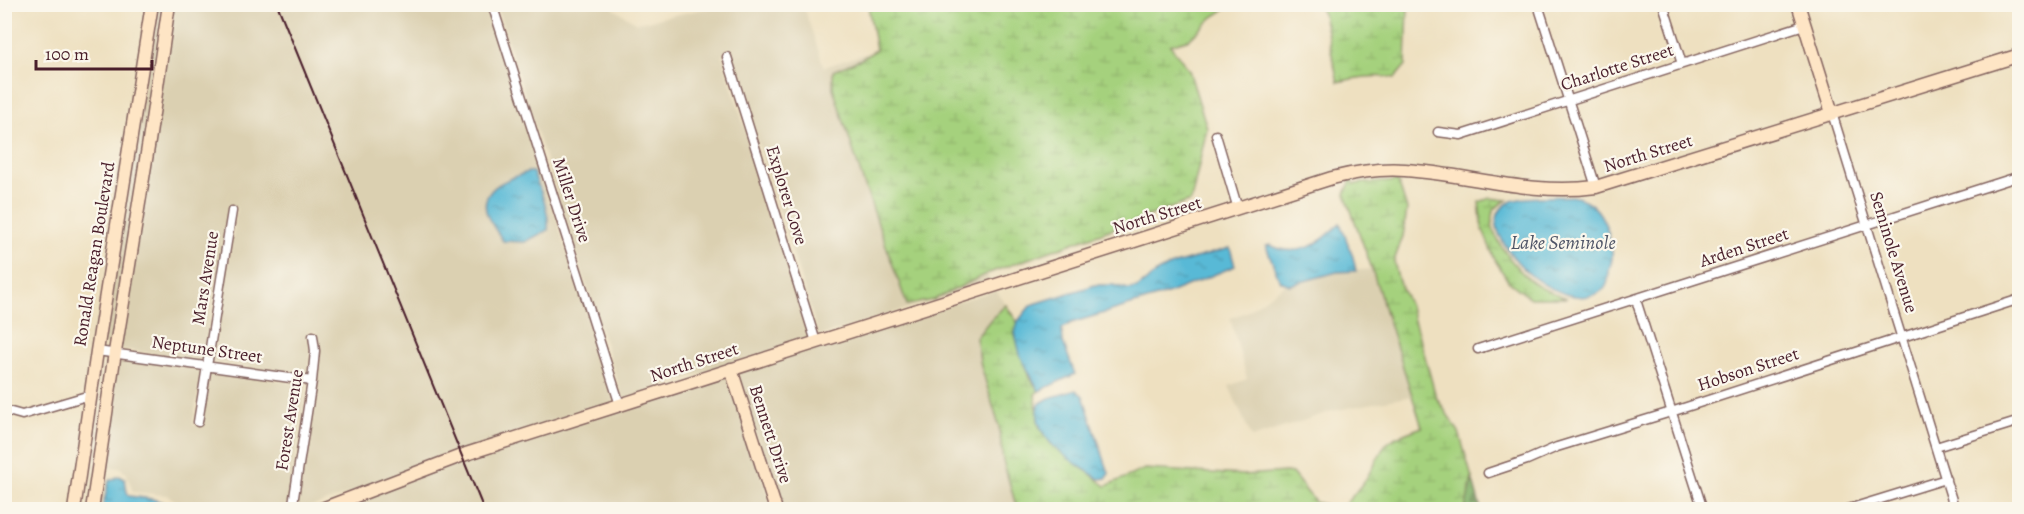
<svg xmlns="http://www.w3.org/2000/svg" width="2024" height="514" font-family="Alegreya,serif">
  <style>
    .built { fill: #dbd0b1 }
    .forest { fill: url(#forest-firs); stroke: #67694c; stroke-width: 1.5 }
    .wetland { fill: url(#wetland-marsh); stroke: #787854; stroke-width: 1.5 }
    .water { fill: url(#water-ripples); stroke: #516c80; stroke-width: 1.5 }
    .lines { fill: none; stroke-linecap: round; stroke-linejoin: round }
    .street-casing { stroke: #83635f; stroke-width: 11 }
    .secondary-casing { stroke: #83635f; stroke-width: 15 }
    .street { stroke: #fff; stroke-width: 8 }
    .secondary { stroke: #fee5c5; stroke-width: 12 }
    .rail { stroke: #4a1f2b; stroke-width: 2 }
    .labels { text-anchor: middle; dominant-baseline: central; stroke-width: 4.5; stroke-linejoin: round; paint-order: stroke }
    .street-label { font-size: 18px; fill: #4a1f2b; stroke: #fbf7ec }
    .water-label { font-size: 20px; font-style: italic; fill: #4f5567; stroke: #fbf7ec }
  </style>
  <defs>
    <pattern id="forest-firs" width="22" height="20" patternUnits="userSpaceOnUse" patternTransform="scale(1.5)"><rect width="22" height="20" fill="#84b36c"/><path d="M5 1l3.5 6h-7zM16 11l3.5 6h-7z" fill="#6e9159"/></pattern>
    <pattern id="wetland-marsh" width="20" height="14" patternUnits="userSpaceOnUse" patternTransform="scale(1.5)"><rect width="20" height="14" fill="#a5d17d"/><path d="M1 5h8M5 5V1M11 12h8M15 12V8" fill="none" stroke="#90b36c"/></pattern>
    <pattern id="water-ripples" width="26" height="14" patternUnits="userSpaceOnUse" patternTransform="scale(1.5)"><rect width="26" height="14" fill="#58b9d6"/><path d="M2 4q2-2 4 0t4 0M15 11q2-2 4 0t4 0" fill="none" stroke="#4b96ae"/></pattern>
  </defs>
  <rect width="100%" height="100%" fill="#fbf7ec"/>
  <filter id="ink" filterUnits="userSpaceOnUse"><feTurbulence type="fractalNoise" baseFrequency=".0167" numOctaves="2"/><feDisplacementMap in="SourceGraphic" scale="12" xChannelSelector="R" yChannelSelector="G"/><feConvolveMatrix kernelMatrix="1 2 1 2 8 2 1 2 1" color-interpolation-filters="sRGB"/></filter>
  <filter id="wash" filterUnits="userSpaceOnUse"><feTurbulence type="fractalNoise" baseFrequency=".008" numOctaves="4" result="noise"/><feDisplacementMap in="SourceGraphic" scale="24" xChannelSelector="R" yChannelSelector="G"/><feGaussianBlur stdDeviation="1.35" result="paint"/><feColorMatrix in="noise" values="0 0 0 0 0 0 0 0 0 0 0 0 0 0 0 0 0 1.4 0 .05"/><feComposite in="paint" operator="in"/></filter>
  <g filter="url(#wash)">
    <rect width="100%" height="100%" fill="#eee0c0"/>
    <!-- built -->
    <path class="built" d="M157,5h8l-53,340 -10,-1z
      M174,5h314l127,397 -310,107h-9l20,-124 3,-33 -3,-21 -8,1 3,19 -3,25 -96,-14 25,-154 -8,-2 -26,154 -84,-11z
      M496,5h116l2,4 23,14 85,-18h81l21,62 50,-16 -13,8 -28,12 101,229 52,-26 5,8 -172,54 -90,-284 -7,3 89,283 -188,61z
      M1372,269l40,127 -80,15 -80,27 -23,-52 18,-7 -17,-61 16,-6 40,-28 5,1 46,-13z
      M996,290l10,15 -15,14 -15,19 5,28 18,60 4,35 14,48h-237l-43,-137z
      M118,357l84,12 -9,55 8,3 9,-57 97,15 -20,124h-110l1,-7 -12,-7 -33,-3 -7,-20h-3l-1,-4 -19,-1z
      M729,374l43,135 -420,1 -4,-6 120,-46z"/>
    <!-- forest -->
    <path class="forest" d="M1472,478l9,31h-16z"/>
    <!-- wetland -->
    <path class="wetland" d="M868,5h364l-19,12 -23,22 -20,6 19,25 18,58 -16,73 -205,73 -52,26 -27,5 -43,-121 -31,-96v-17l28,-12 15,-9z
      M1318,5h90l-2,60 -11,13c-21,-3 -37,-1 -57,4l-15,-68z
      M1352,178l1,6 45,-3 9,28 -4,27 -9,25 4,18 11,25 15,49 12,44 23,35 13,46 -7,31h-448l-14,-48 -4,-35 -18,-60 -5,-28 15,-19 15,-14 12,18 -3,11 15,44 9,13 -4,3 4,32 12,18 55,42 39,-17 99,6 42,-3 6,1 23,29 24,7 12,-11 15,-19 19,-34 11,-8 26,-10 -50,-158 -27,-75z
      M1490,198l17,2c-5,3 -11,6 -14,12 -8,21 27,63 44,73 9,6 20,9 30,13h-37l-22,-17 -13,-21 -13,-32 -3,-26z"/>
    <!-- water -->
    <path class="water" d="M528,172h5c7,19 17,38 15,58l-23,12 -22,-1c-5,-8 -11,-16 -15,-24 -12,-28 19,-38 40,-45z
      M1571,196c26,3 36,26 40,49 0,4 2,9 1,13 0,5 -3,9 -3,14 -1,5 0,12 -5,17 -22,19 -61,-2 -78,-18 -17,-17 -48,-54 -14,-70 11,-5 45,-4 59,-5z
      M1340,223l13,34 3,14 -19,1 -47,13 -10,-4 -14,-35 4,-1c28,14 51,-1 70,-22z
      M1230,248l5,18 -68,28 -96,29 -9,6 1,13 12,32 -36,17 -19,-36 -5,-22 3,-12 13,-16 64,-20h18l15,4 9,-1 22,-17 16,-7z
      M1076,390l7,6 26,77 -2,5 -8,1c-25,-17 -70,-40 -60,-75l10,-6z
      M119,476l6,3 2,13 2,4 23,3 10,3 1,7h-61l7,-28z"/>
  </g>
  <g filter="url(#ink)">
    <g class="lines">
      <!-- street casing -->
      <g class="street-casing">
        <path id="street" d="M492,4l128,401
          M1663,4l19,60
          M1540,11l56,176
          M727,57l89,285
          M1832,113l123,397
          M1438,132l23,3 343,-110
          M1216,135l22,74
          M1636,300l67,210
          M1478,349c181,-56 361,-117 542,-173
          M97,351l215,30
          M4,410l18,5 68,-20
          M198,422l34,-211
          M1936,447l84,-26
          M1488,473l39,-13 30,-13 114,-35 349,-113
          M292,510l20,-129 3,-30 -2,-15
          M1845,510l101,-31"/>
      </g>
      <!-- secondary casing -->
      <g class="secondary-casing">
        <path id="secondary" d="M1798,4l34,109
          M731,369l45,141
          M74,510l23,-159 55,-347
          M92,510l23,-158 34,-211 20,-137
          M319,510l147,-56 866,-276c24,-6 48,-10 73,-8 65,4 124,26 191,17l424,-132"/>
      </g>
      <!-- street -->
      <use href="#street" class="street"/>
      <!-- secondary -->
      <use href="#secondary" class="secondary"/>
      <!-- rail -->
      <path class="rail" d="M277,4l207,506"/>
    </g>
  </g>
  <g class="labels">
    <!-- street labels -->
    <g class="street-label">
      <text transform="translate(1617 67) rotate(-18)">Charlotte Street</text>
      <text transform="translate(1648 153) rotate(-17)">North Street</text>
      <text transform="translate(787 195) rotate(73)">Explorer Cove</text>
      <text transform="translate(572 200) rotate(72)">Miller Drive</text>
      <text transform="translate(1157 215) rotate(-17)">North Street</text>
      <text transform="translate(1744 247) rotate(-18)">Arden Street</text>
      <text transform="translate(1894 252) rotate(73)">Seminole Avenue</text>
      <text transform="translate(94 254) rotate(-81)">Ronald Reagan Boulevard</text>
      <text transform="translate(205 278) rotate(-81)">Mars Avenue</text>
      <text transform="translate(207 349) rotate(8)">Neptune Street</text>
      <text transform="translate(694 362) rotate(-18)">North Street</text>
      <text transform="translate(1748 369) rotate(-18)">Hobson Street</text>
      <text transform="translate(289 420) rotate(-81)">Forest Avenue</text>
      <text transform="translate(771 434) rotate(72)">Bennett Drive</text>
    </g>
    <!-- water labels -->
    <g class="water-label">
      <text x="1563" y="242">Lake Seminole</text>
    </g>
  </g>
  <!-- margin -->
  <rect width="2024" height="514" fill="none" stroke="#fbf7ec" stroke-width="24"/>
  <!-- scale -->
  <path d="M36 60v9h116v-9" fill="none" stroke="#4a1f2b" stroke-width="3"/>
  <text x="45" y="60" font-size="18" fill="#4a1f2b" stroke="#fbf7ec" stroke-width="4.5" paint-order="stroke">100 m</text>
</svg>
